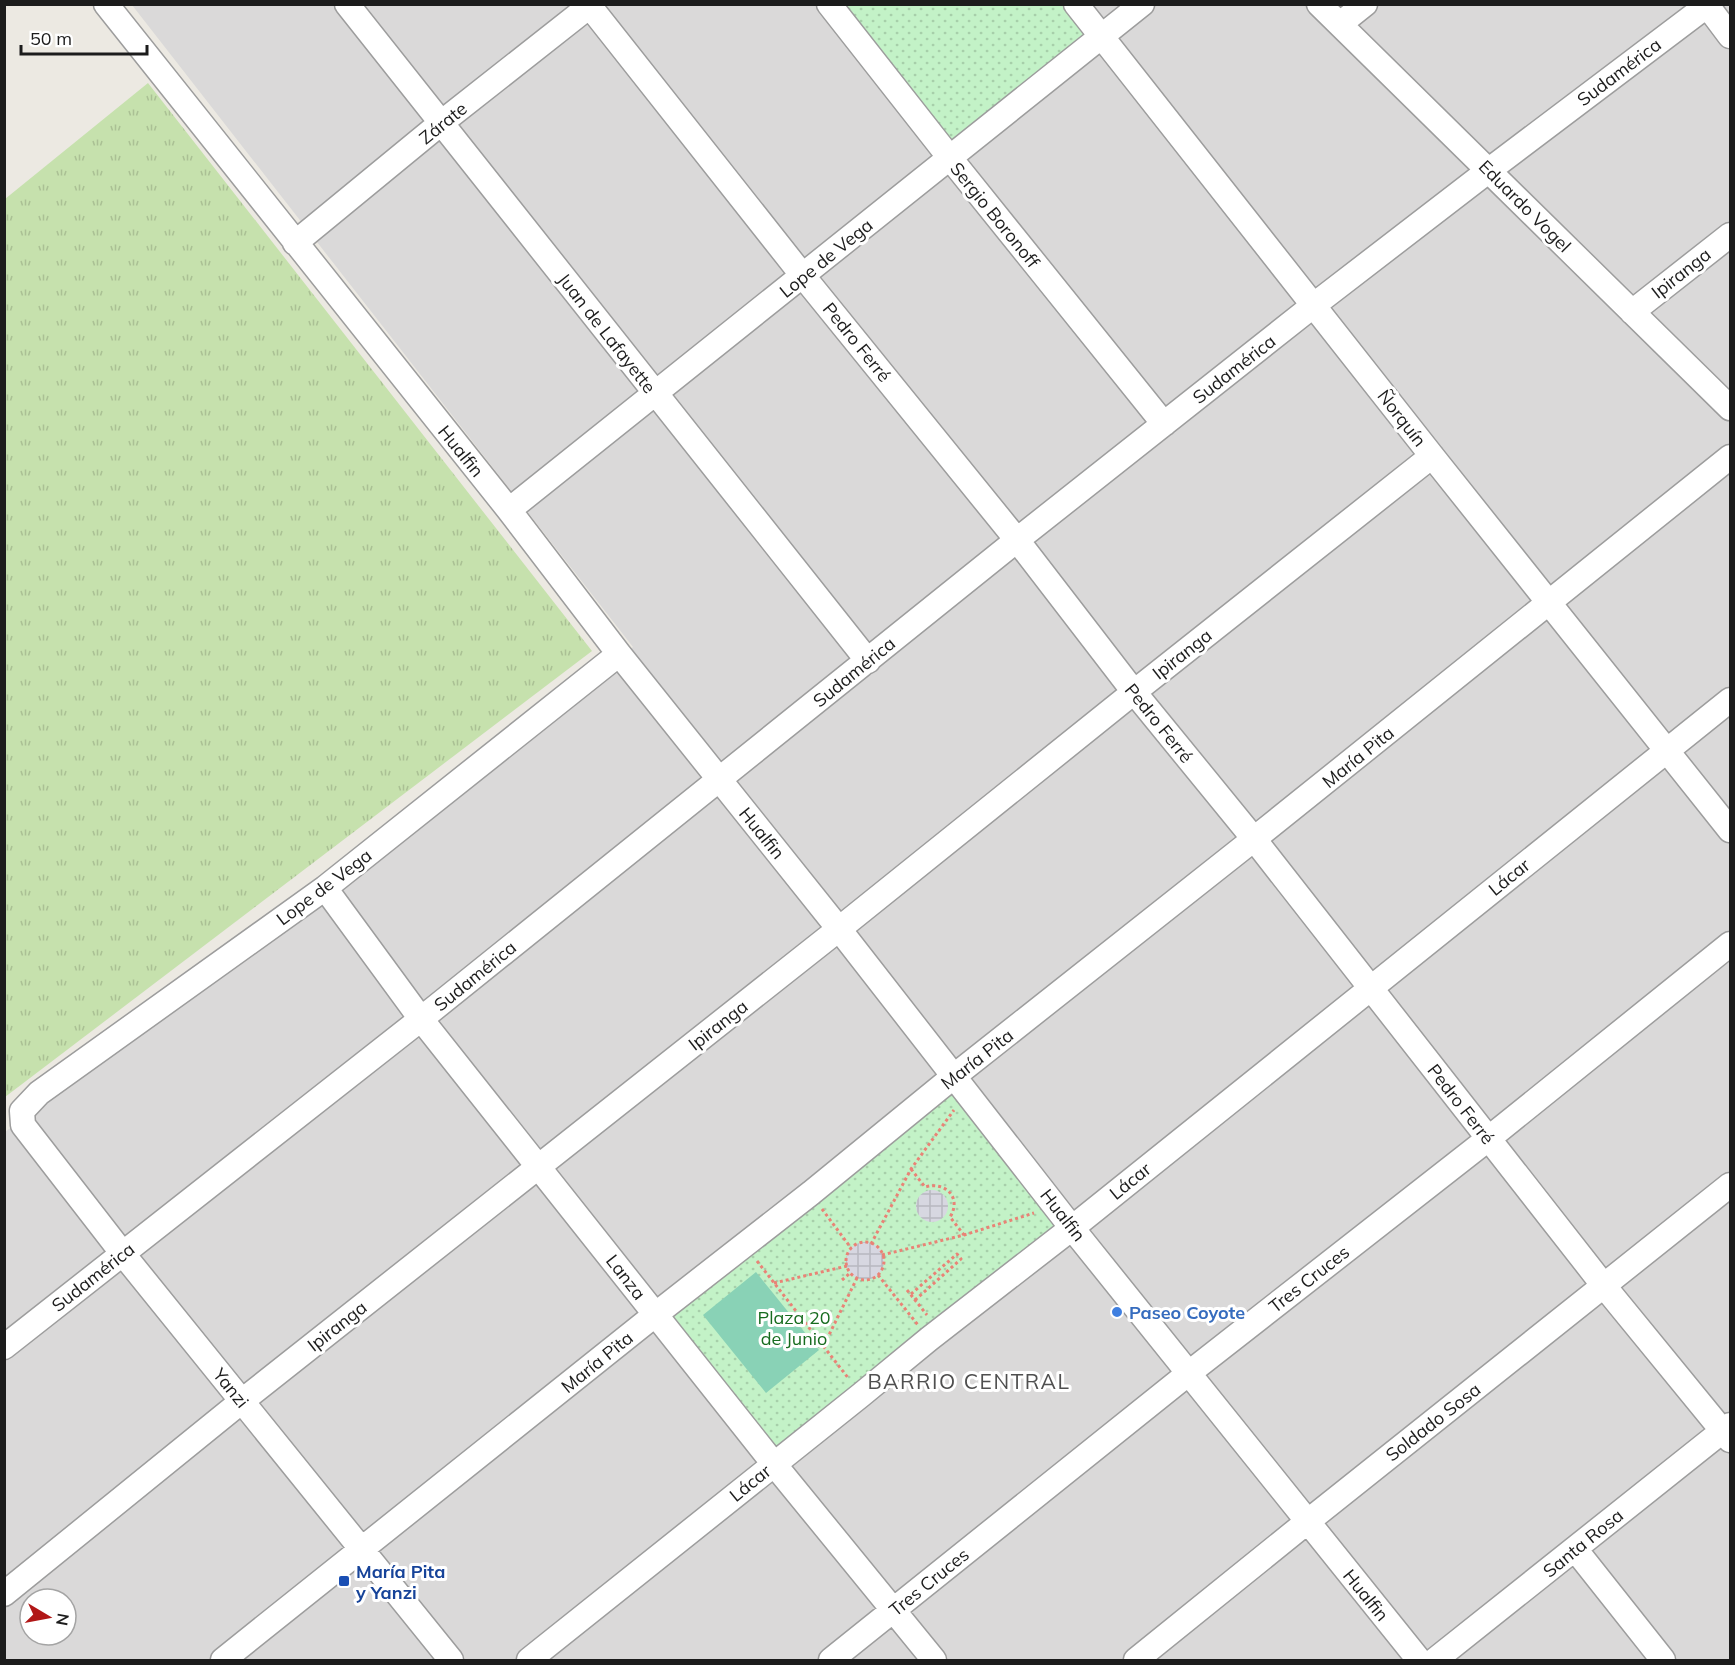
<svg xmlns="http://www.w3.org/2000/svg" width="1735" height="1665" font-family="Mulish,sans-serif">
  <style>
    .residential { fill: #dad9d9; fill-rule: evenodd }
    .grass { fill: url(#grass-tufts) }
    .park { fill: url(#park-dots) }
    .pitch { fill: #89d2b6 }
    .plaza { fill: url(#plaza-grid) }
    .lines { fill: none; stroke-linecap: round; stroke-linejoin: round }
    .minor-casing { stroke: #9d9d9d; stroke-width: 27 }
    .path { stroke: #e98376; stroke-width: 3; stroke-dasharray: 3 3; stroke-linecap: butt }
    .minor { stroke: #fff; stroke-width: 24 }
    .shop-dot { fill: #3f7fe0; stroke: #fff; stroke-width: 2 }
    .transit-dot { fill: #1a4fb4; stroke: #fff; stroke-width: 2 }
    .labels { text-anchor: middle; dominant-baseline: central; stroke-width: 6; stroke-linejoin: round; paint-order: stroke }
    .street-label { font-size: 18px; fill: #1c1c1c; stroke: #fff }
    .shop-label { font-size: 18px; font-weight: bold; fill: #366cbe; stroke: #fff; text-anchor: start }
    .park-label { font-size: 18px; fill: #176c1f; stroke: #fff }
    .transit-label { font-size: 18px; font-weight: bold; fill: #164399; stroke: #fff; text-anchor: start }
    .quarter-label { font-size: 21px; letter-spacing: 1.5px; fill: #4f4f4f; stroke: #fff }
  </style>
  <defs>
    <pattern id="grass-tufts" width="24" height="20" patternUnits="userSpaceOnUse" patternTransform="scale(1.5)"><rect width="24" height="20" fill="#c6e1ad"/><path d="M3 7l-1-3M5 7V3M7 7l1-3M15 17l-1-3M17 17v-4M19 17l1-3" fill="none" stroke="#aac094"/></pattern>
    <pattern id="park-dots" width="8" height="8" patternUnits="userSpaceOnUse" patternTransform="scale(1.5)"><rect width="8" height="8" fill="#c3f2c7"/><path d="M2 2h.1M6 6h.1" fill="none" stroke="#a7cfaa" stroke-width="1.8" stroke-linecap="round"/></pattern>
    <pattern id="plaza-grid" width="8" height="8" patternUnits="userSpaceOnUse" patternTransform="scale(1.5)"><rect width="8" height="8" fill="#d7d7e1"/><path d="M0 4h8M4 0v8" fill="none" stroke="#b8b8c0"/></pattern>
  </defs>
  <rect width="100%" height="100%" fill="#ece9e2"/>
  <!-- residential -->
  <path class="residential" d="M132,5h1598v1655h-1725v-528l628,-485zM30,1599h36v36h-36z"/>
  <!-- grass -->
  <path class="grass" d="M148,83l444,568 -587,446v-898z"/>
  <!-- park -->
  <path class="park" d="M829,5h247l26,32 -152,121z
    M953,1077l119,151 -298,236 -118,-150z"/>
  <!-- pitch -->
  <path class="pitch" d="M756,1272l63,78 -53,43 -63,-78z"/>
  <!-- plaza -->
  <path class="plaza" d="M916 1206a16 16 0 1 1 32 0a16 16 0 1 1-32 0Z
    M846 1261a19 19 0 1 1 38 0a19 19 0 1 1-38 0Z"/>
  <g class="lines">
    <!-- minor casing -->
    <g class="minor-casing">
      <path id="minor" d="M106,4l403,506 110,144 220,275 233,299 347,432
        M347,4l521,657
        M588,4l215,272 214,264 117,152 120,147 350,447 126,154
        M829,4l121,154 214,266
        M1076,4l356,452 298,374
        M1319,4l411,404
        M1706,4l24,32
        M1340,24l25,-20
        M295,243l146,-120 151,-119
        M1632,312l98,-77
        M509,510l633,-506
        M325,888l96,131 353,445 160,196
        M4,1347l417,-328 596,-479 297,-235 174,-134 221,-167
        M1575,1549l88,111
        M4,1594l238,-193 597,-472 295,-237 298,-236
        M223,1660l433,-346 155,-121 142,-116 301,-238 476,-382
        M451,1660l-328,-406 -100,-129 -1,-14 17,-18 286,-205 294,-234
        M529,1660l332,-265 68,-56 143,-111 658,-528
        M831,1660l358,-287 299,-234 242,-195
        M1136,1660l171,-138 423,-337
        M1435,1660l295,-235"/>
    </g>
    <!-- path -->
    <path class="path" d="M911,1169l14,18c21,-6 37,11 25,30l14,18
      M822,1209l29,39
      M846 1261a19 19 0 1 1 38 0a19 19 0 1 1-38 0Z
      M871,1244l40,-75 43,-59
      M882,1255l82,-20 70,-22
      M757,1261l92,118
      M878,1275l40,50
      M842,1280l8,-7
      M774,1283l73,-17
      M907,1290l20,25
      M911,1294l46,-40 4,5 -46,41
      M824,1345l33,-67"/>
    <!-- minor -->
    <use href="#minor" class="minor"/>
  </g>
  <!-- markers -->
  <circle class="shop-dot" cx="1117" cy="1312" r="6"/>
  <rect class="transit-dot" x="338" y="1575" width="12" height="12" rx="3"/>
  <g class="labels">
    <!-- street labels -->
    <g class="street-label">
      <text transform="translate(1619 72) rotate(-37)">Sudamérica</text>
      <text transform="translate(443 123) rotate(-39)">Zárate</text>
      <text transform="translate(1525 206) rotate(45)">Eduardo Vogel</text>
      <text transform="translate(995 215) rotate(51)">Sergio Boronoff</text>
      <text transform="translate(826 258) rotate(-39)">Lope de Vega</text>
      <text transform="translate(1681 273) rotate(-38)">Ipiranga</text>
      <text transform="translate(607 333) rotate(52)">Juan de Lafayette</text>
      <text transform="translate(857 342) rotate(51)">Pedro Ferré</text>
      <text transform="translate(1234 369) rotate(-38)">Sudamérica</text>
      <text transform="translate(1402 418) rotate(52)">Ñorquín</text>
      <text transform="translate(461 451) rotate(51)">Hualfin</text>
      <text transform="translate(1182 654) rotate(-38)">Ipiranga</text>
      <text transform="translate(854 672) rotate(-39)">Sudamérica</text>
      <text transform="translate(1159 723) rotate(51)">Pedro Ferré</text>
      <text transform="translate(1358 757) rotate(-39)">María Pita</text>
      <text transform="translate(762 833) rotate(51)">Hualfin</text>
      <text transform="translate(1509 877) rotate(-39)">Lácar</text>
      <text transform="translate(324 887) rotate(-37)">Lope de Vega</text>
      <text transform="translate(475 976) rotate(-39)">Sudamérica</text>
      <text transform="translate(718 1025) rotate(-38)">Ipiranga</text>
      <text transform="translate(977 1059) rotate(-38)">María Pita</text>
      <text transform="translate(1461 1104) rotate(52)">Pedro Ferré</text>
      <text transform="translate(1130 1181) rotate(-39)">Lácar</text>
      <text transform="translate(1063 1215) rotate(52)">Hualfin</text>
      <text transform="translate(93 1277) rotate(-38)">Sudamérica</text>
      <text transform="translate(626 1277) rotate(52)">Lanza</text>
      <text transform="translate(1309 1279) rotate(-38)">Tres Cruces</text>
      <text transform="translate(337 1326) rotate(-38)">Ipiranga</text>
      <text transform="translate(597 1362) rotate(-39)">María Pita</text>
      <text transform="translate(231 1388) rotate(51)">Yanzi</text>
      <text transform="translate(1433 1422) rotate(-38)">Soldado Sosa</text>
      <text transform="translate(750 1483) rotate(-39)">Lácar</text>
      <text transform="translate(1583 1543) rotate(-39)">Santa Rosa</text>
      <text transform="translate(929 1582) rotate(-39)">Tres Cruces</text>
      <text transform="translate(1366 1595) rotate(51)">Hualfin</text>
    </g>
    <!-- shop labels -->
    <g class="shop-label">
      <text x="1129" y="1312">Paseo Coyote</text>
    </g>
    <!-- park labels -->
    <g class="park-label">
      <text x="794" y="1317">Plaza 20<tspan x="794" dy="21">de Junio</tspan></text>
    </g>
    <!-- transit labels -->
    <g class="transit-label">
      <text x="356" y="1571">María Pita<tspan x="356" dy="21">y Yanzi</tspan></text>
    </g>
    <!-- quarter labels -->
    <g class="quarter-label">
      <text x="969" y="1381">BARRIO CENTRAL</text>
    </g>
  </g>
  <!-- border -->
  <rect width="1735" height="1665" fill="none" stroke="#1c1c1c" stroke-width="12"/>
  <!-- north arrow -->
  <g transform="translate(48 1617) rotate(100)"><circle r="28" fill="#ffffff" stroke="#a4a4a4" stroke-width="1.5"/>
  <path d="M0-4.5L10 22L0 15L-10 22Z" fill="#b11717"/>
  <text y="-9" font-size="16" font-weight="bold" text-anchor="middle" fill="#1c1c1c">N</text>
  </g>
  <!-- scale -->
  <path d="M21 45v9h126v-9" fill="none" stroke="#1c1c1c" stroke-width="3"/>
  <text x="30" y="45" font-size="18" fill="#1c1c1c" stroke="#ffffff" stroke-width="4.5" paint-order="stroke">50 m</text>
</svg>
